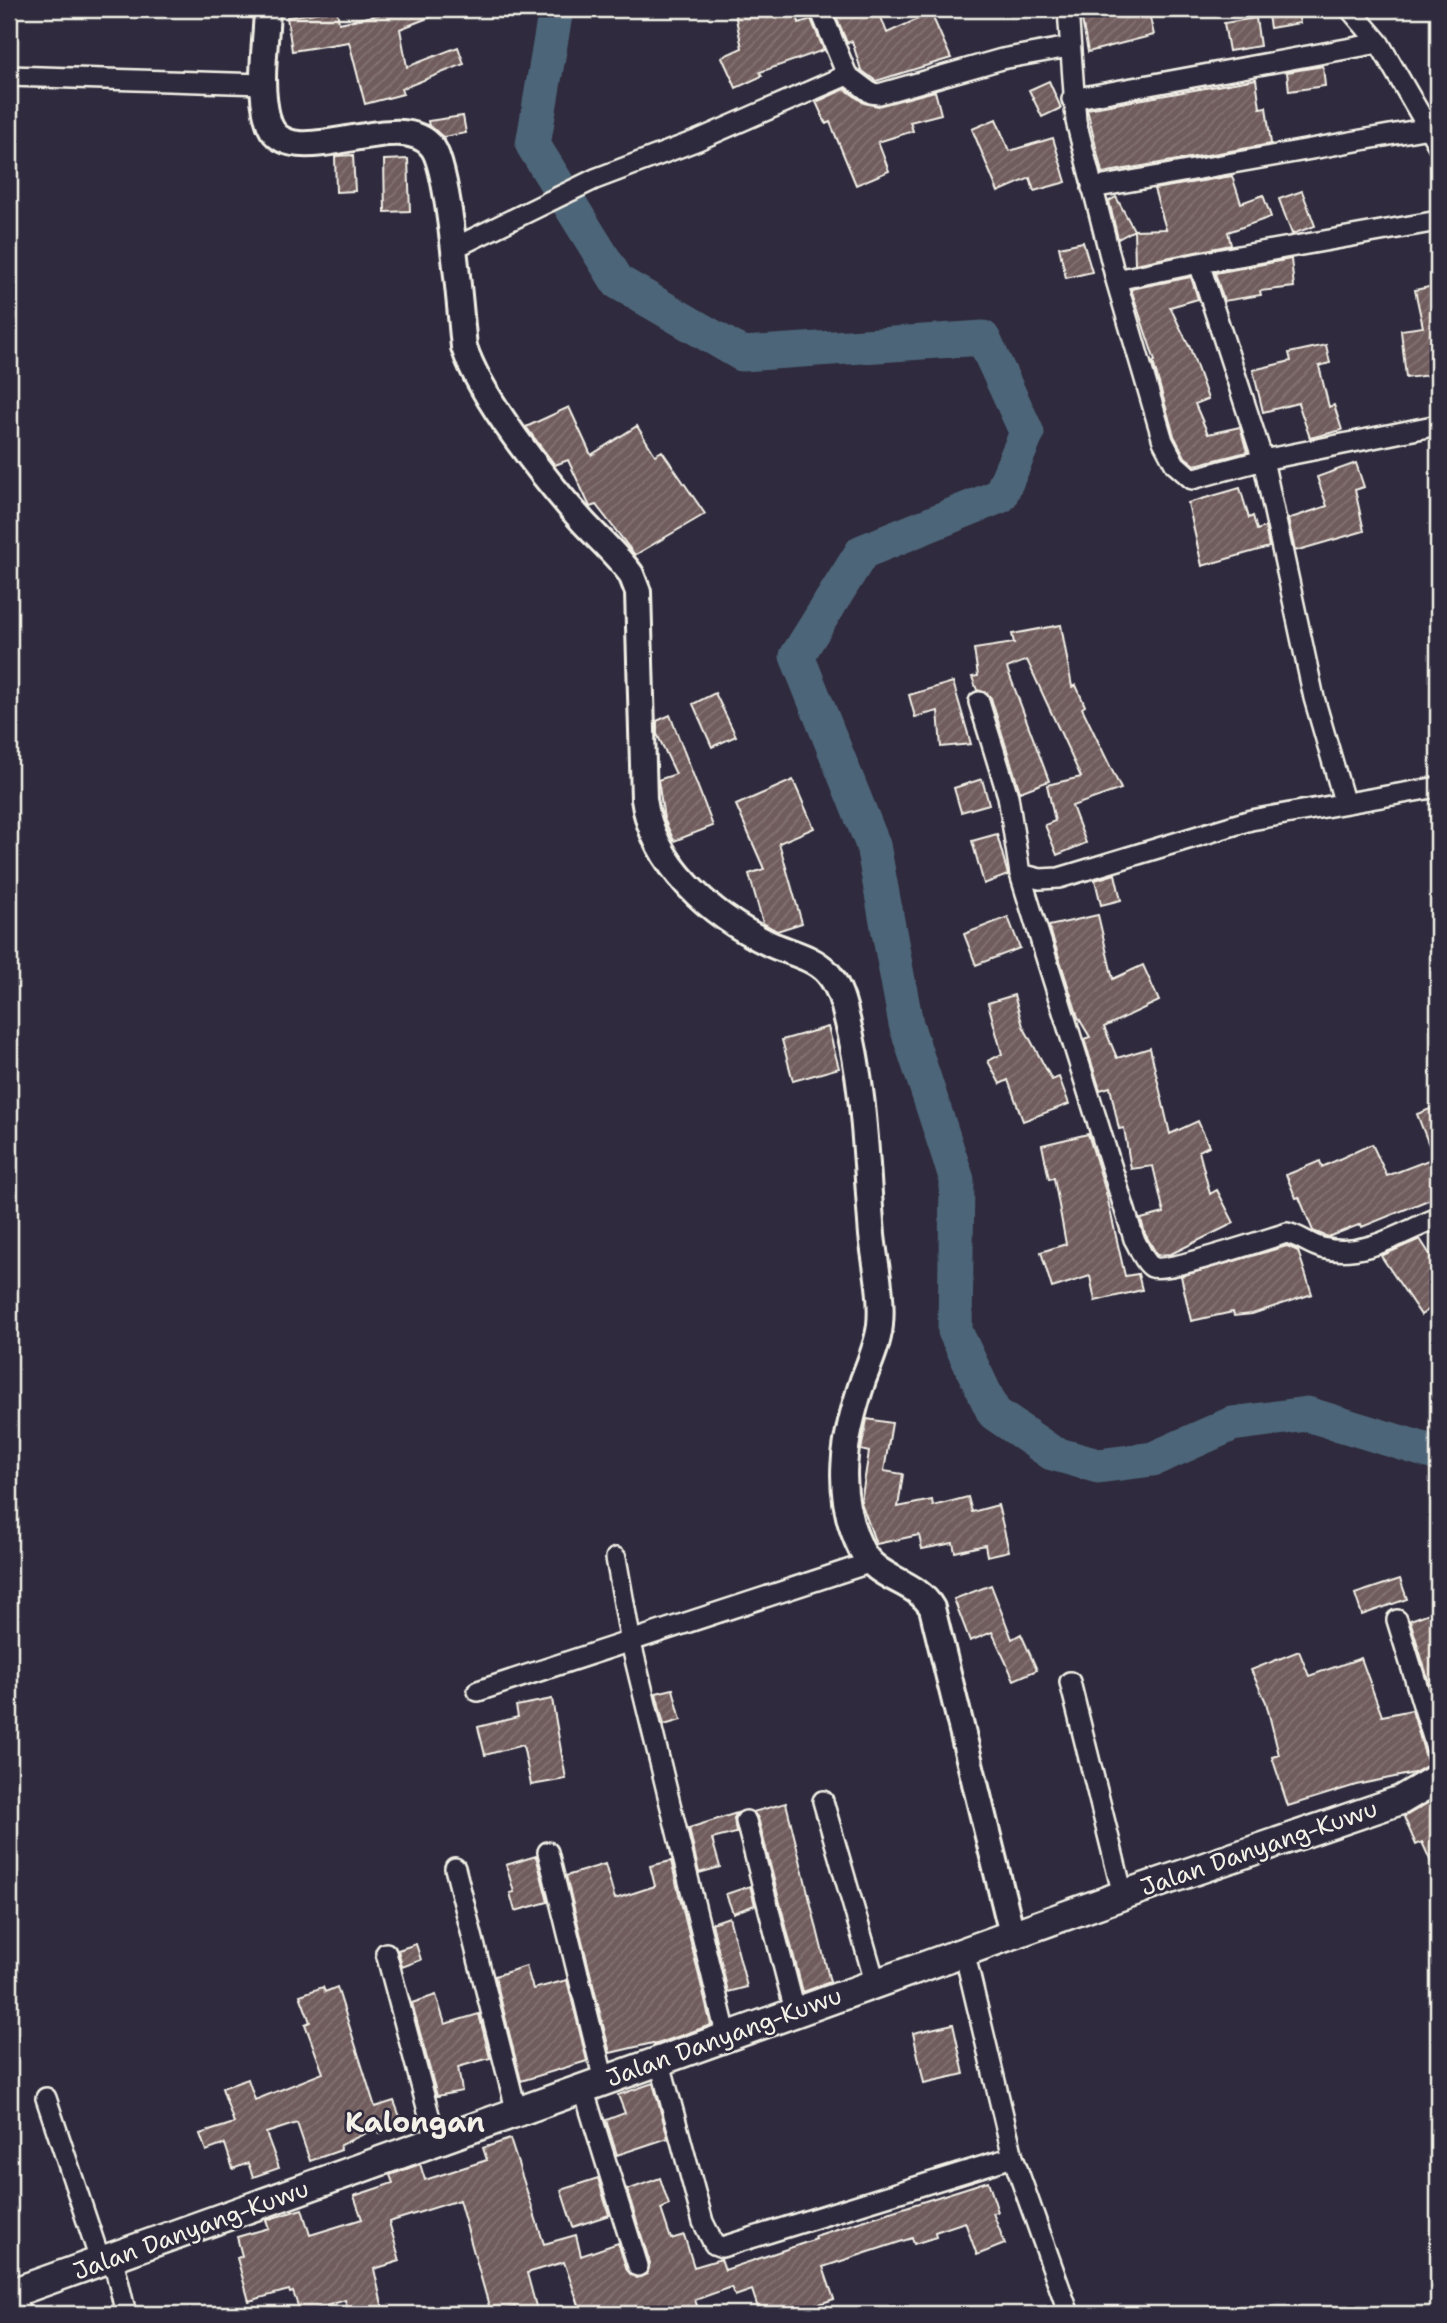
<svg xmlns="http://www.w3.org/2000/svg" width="1447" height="2323" font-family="'Shantell Sans',sans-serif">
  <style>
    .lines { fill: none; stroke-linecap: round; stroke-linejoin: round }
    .river { stroke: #4d6578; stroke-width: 35 }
    .building { fill: url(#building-hatch); stroke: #f4f1e8; stroke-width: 2 }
    .minor-casing { stroke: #f4f1e8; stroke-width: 24 }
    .tertiary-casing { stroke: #f4f1e8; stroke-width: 30 }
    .secondary-casing { stroke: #f4f1e8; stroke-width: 33 }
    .minor { stroke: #2f2a3d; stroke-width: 19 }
    .tertiary { stroke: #2f2a3d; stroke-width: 24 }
    .secondary { stroke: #2f2a3d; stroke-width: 28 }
    .labels { text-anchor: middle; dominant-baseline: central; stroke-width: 5; stroke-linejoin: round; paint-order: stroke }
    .street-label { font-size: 24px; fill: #f4f1e8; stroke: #2f2a3d }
    .quarter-label { font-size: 28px; font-weight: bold; fill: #f4f1e8; stroke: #2f2a3d }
  </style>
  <defs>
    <pattern id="building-hatch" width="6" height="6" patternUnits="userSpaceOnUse" patternTransform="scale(1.75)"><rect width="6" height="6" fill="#6f5b5c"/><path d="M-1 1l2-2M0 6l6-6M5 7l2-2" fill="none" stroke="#847373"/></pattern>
  </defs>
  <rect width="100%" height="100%" fill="#2f2a3d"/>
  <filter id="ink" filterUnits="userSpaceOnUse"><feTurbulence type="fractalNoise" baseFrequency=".0143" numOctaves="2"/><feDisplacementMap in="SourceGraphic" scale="14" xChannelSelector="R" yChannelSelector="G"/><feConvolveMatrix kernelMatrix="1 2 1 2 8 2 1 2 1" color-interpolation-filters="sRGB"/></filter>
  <g filter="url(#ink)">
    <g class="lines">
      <!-- river -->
      <path class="river" d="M556,9l-23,136 85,137 124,72 241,-16 44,95 -27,63 -138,56 -65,104 76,189 33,179 51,156 -2,151 39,82 58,40 46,13 55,-7 79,-35 75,-10 131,40"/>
    </g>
    <!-- building -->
    <path class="building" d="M407,9l41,1 -48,19 7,38 51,-20 6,17 -63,25 2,5 -38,10 -16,-62 -57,9 -5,-34 50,-7 2,13z
      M734,9h62l3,14 12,-4 13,31 -64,22 2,4 -26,12 -14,-31 20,-9z
      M833,9h45l9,24 44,-20 20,45 -75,23 -15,-11 -9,-29 -5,2z
      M1080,9h68l6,26 -66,17z
      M1267,9h30l3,14 -30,5z
      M1256,18l4,28 -31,5 -5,-28z
      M1323,66l2,20 -36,5 -2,-19z
      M1256,79l4,29 6,-1 5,37 -169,29 -15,-64z
      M1049,81l12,27 -19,9 -13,-27z
      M845,89l19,14 14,3 57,-15 6,23 -31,8 3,9 -35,11 11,29 -33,14 -26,-63 -4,2 -10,-22z
      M463,116l3,17 -23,4 -14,-11 -1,-5z
      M996,119l13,32 44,-13 13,44 -32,9 -4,-13 -32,14 -26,-63z
      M353,155l2,36 -19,1 -1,-36z
      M408,159l2,52 -25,1 -1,-52z
      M1232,176l9,27 22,-8 8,22 -43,15 3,13 -96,19 -1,-34 32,-1 -12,-40z
      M1302,191l13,35 -23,8 -13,-35z
      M1116,197l18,33 -16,9 -9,-38z
      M1083,242l9,30 -26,6 -7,-31z
      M1291,259l3,28 -34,4 1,4 -37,6 -9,-28z
      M1191,277l7,22 -28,8 20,41 18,51 -13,5 13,30 32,-7 7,25 -52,13 -10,-8 -11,-21 -21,-74 2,-1 -24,-72z
      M1438,285v89l-32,4 -5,-48 22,-3 -8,-37z
      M1326,345l4,18 -11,3 10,41 5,-2 8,25 -32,8 -12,-35 -35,9 -10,-42 38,-9 -2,-8z
      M569,407l22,48 46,-29 18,29 7,-4 43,63 -70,41 -39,-50 -6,2 -22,-47 -13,5 -29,-38z
      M1356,463l8,24 -9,3 9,41 -69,20 -7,-32 39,-13 -10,-29z
      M1240,488l9,30 4,-2 4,14 8,-3 4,20 -67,19 -14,-63z
      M1061,625l11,62 4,-2 9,21 -3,2 39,81 -49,17 14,37 -29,12 -12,-30 10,-4 -8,-36 34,-8 -54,-117 -20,8 42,113 -29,11 -29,-94 -4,-5 -10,-3 -5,-13 6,-1 -4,-27 40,-6 -2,-9z
      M953,682l18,62 -30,3 -3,-36 -23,6 -6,-22z
      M715,693l21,43 -24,11 -19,-43z
      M670,715l43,111 -39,15 -10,-22 -6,-39 18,-6 -19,-40v-13z
      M982,779l7,25 -28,8 -7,-24z
      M793,780l21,48 -35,15 23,80 -25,8 -14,-8 -14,-49 15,-5 -28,-64z
      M997,834l11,41 -24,9 -12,-43z
      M1115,874l6,26 -20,5 -6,-25z
      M1098,915l15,64 30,-14 16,36 -55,26 13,31 33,-10 20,86 28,-13 11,25 -10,5 11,43 7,-4 17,33 -63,31 -14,1 -12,-21 -4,-15 23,-6 -11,-47 -22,3 -7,-41 -5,1 -9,-42 -10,3 -16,-51 6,-2 -12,-20 -29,-91z
      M1008,917l12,31 -44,17 -12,-31z
      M1014,995l9,31 29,54 7,-3 10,27 -46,17 -15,-41 -8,4 -12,-23 14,-7 -14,-51z
      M828,1027l11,41 -46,13 -11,-41z
      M1438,1106v90l-76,31 -1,-3 -33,13 -15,-6 -14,-34 -3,1 -10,-23 34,-14 2,6 50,-23 15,32 47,-18 -17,-44z
      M1088,1134l18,58 19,84 13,-2 4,16 -47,11 -5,-25 -38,12 -11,-36 25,-8 -12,-66 -5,1 -7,-34z
      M1420,1239l18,28v36l-17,12 -40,-59z
      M1287,1246l11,5 14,43 -60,20 -18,2 -1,-4 -42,9 -10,-45z
      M867,1419l25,4 -8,48 19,3 -5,33 34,-7 1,6 35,-9 4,15 26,-7 11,46 -22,5 -2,-11 -30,7 -2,-9 -31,6 -3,-14 -43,9 -15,-42 8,-50 -8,-2z
      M1400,1579l7,20 -45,16 -7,-21z
      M991,1585l21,54 9,-5 16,36 -23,10 -22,-48 -22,9 -16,-42z
      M1438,1610v95h-2l-26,-85z
      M1299,1651l10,25 52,-18 21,58 30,-6 16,55 -14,8 -58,12 -68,21 -16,-49 7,-2 -13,-53 -15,-32z
      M673,1689l8,31 -17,5 -8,-32z
      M552,1699l14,80 -35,6 -8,-40 -38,10 -7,-28 40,-10 -2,-11z
      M1438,1797v80l-16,-35 -6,3 -12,-28z
      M786,1803l44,179 -27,10 -45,-174 -5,-6z
      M737,1813l-3,5 2,15 -24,6 8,28 -21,6 -10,-45z
      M536,1856l12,46 -33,9 -5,-18 4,-1 -8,-27z
      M671,1861l40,164 -57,20 -1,-2 -43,10 -44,-177 39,-12 10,35 40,-13 -5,-20z
      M750,1886l5,19 -22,8 -7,-19z
      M729,1917l18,70 -19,5 -16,-69z
      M416,1944l5,16 -19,7 -4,-17z
      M526,1966l7,23 34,-9 20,81 -66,20 -26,-105z
      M323,1987l2,5 12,-5 38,120 19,-6 9,24 -24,9 -2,-6 -37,17 1,5 -31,11 -13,-38 -31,10 13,35 -26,9 -5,-14 -15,6 -8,-25 -19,7 -6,-17 34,-11 -12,-35 26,-9 7,21 68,-27 -18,-49 5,-2 -10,-27z
      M436,1995l9,29 34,-10 11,44 -32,9 4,24 -25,5 -25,-93z
      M953,2024l11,50 -40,9 -11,-50z
      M653,2083l15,55 -51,17 -11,-35 19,-7 -7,-18z
      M510,2139l34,105 32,-9 5,21 37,-13 9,27 9,8 11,-4 3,-11 -23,-73 33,-12 9,27 -8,4 10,30 13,-4 10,32 27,-8 4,11 91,-31 -1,-3 173,-55 10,31 -5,1 12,31 -28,11 -12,-33 -30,10 1,5 -22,7 -2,-6 -89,29 11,32 -45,15h-29l-8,-24 -17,6 -4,-9 -36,13 4,11 -11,3h-106l-18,-52 -37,11 11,41h-22l-1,-7 -24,6 -32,-113 -70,22 11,39 -26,8 10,45h-29l-2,-8 -6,2 -2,-8 -44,14 -8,-22 -3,1 -1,-3 -40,11 -12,-43 5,-2 -5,-19 32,-9 -3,-8 36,-11 8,26 52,-16 -8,-23 39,-13 -3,-8 30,-11 5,16 62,-20 -4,-12z
      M598,2178l11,37 -36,12 -12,-37z"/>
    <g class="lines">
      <!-- minor casing -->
      <g class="minor-casing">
        <path id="minor" d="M1068,9l8,112 40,159 83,-17 64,197 51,238 30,103
          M1350,9l29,34 59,102
          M847,75l24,18 8,1 123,-35 67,-12
          M9,76l254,8
          M1072,99l307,-56
          M1092,188l337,-60
          M452,249l143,-70 103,-39 149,-65 -27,-66
          M1199,263l239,-42
          M1116,280l47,161 12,23 17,15 71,-19 175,-35
          M979,702l29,94 12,78 20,5 19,-1 192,-58 187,-33
          M1020,874l114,365c5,8 10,23 18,28 14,6 115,-28 135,-34 13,3 23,12 35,15 42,11 79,-16 116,-30
          M616,1558l15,85 96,395
          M1397,1620l41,134
          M1070,1682l53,213
          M478,1691l391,-128
          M823,1801l52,181
          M746,1821l49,190
          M548,1852l56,229
          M455,1868l62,245
          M964,1951l49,206 56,157
          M386,1953l50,188
          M660,2063l43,159 11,22 8,3 291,-90
          M583,2088l55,178
          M46,2098l55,165
          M113,2259l13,55
          M13,2293l7,21"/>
      </g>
      <!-- tertiary casing -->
      <g class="tertiary-casing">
        <path id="tertiary" d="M267,9c-1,36 -9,76 1,111 17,61 132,-18 165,28 17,25 27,162 31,199 17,52 83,135 120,176 16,17 33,32 47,51l7,18 6,207c9,67 68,117 126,145 18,8 43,13 57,28 10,11 16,29 19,43 19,72 20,147 26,220 3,29 11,60 8,90 -2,19 -10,37 -17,55 -19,57 -30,112 -2,169 16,32 54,30 71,59l80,326"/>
      </g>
      <!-- secondary casing -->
      <g class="secondary-casing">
        <path id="secondary" d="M9,2294l1114,-399 278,-95 37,-22"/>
      </g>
      <!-- minor -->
      <use href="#minor" class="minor"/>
      <!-- tertiary -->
      <use href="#tertiary" class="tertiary"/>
      <!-- secondary -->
      <use href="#secondary" class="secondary"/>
    </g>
  </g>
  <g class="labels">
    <!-- street labels -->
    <g class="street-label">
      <text transform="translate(1259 1848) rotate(-19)">Jalan Danyang-Kuwu</text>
      <text transform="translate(724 2037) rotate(-20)">Jalan Danyang-Kuwu</text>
      <text transform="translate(191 2230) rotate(-20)">Jalan Danyang-Kuwu</text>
    </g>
    <!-- quarter labels -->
    <g class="quarter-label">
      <text x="415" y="2122">Kalongan</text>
    </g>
  </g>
  <!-- margin -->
  <rect width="1447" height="2323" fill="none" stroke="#2f2a3d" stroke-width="35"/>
  <rect x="18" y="18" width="1412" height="2288" fill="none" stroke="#f4f1e8" stroke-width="2.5" filter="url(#ink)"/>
</svg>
